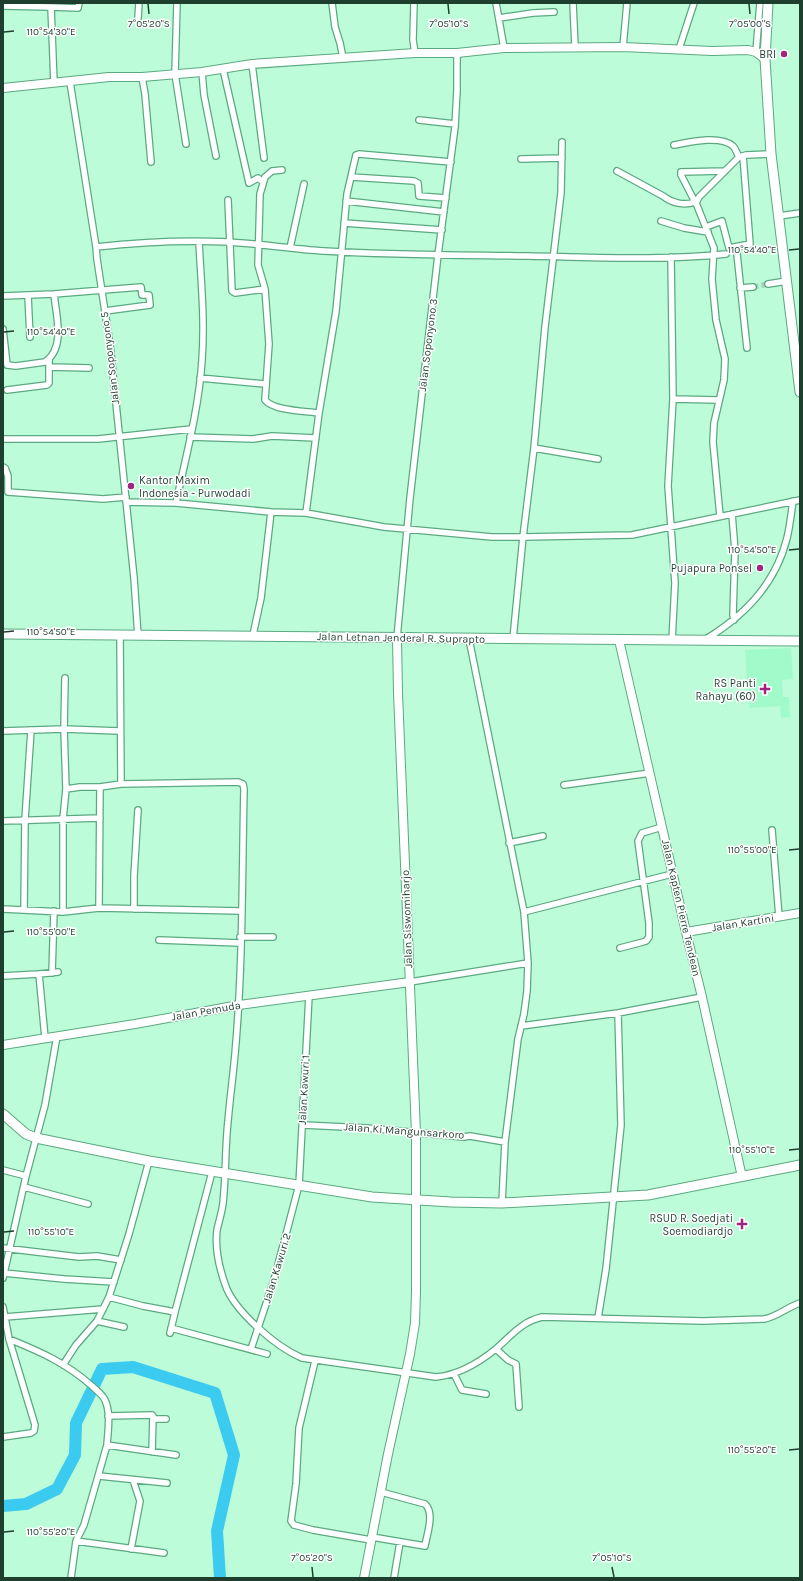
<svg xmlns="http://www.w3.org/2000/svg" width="803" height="1581" font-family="Karla,sans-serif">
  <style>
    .built { fill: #a1faca }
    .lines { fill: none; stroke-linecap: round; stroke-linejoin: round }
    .river { stroke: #3bcbf1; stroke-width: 12 }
    .street-tunnel { stroke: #9dd6b7; stroke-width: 5.5; stroke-dasharray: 5.5 3; stroke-linecap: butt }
    .street-casing { stroke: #5aa981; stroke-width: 8 }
    .secondary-casing { stroke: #5aa981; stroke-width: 10 }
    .primary-casing { stroke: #5aa981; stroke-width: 11 }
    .street { stroke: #fff; stroke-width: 5.5 }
    .secondary { stroke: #fff; stroke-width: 8 }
    .primary { stroke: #fff; stroke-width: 9 }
    .ticks { fill: none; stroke: #1e3f2e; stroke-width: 1.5 }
    .poi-dot { fill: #9d2680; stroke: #fff; stroke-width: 1.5 }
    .labels { text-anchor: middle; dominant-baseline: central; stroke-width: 3; stroke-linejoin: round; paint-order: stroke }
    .poi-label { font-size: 11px; fill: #1e3f2e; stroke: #fff; text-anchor: end }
    .street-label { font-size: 11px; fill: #1e3f2e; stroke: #fff }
    .ticks-label { font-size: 10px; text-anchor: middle; fill: #1e3f2e; stroke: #fff; stroke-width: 3; stroke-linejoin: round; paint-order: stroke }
  </style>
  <rect width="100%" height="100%" fill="#bdfcd9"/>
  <!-- built -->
  <path class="built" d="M791,648l2,31 -11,1 1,17h6l1,20 -9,1 -1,-12 -31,2 -4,-58z"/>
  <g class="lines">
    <!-- river -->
    <path class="river" d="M3,1506l23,-2 31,-15 18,-34 1,-32 26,-54 31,-2 82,26 19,62 -17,76 3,47"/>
    <!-- street-tunnel -->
    <path class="street-tunnel" d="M753,287l15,-3"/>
    <!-- street casing -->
    <g class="street-casing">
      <path id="street" d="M177,3l-2,71 11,70
        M332,3l3,24 5,16 3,15
        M414,3l-1,37 2,13
        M496,3l8,45
        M573,3l2,44
        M3,6l48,1 3,76
        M51,7l27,1 1,-5
        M138,18l1,-15
        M499,18l34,-5 21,-1
        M623,47l4,-44
        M679,49l15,-46
        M756,52l4,-49
        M252,64l12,94
        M223,69l26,114 9,-5 5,4
        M202,72l2,23 12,61
        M142,77l3,17 6,68
        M70,82l26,165 1,12 13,86 24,233 4,58
        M419,120l36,4
        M674,145c16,-3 46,-10 59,1 3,3 4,8 6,11
        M521,159l41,-1
        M282,170l-10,1 -7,6 -5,17 -2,71 7,24 4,55 -4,56c9,11 40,11 54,13
        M617,171l46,25c9,7 21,10 32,6l1,1
        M351,177l63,4 4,2 1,13 27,2
        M228,200l4,91 3,2 30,-4
        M346,201l98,11
        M695,202l-14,-27v-3l44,-1
        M779,216l21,-3
        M661,221l23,7 24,4
        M344,223l98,7
        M706,227l16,-6 7,27 21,-4 -7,-88
        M96,247c44,-5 89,-7 133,-5 32,2 63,7 95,9 67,4 135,4 203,5 66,1 133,5 199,-2
        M290,248l14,-64
        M737,254l10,94
        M671,257l2,142 -5,87 7,97 -3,58
        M768,284l19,-3
        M740,288l13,-1
        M3,296l51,-2 87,-7 1,8h7l1,10 -45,6
        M28,296l2,41
        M3,329l4,36 9,1 29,-4c21,-14 11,-47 9,-68
        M49,367l40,1
        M200,378l65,6
        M7,390l40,-5 2,-2v-24
        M673,399l45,1
        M190,437l63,2 19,-3 44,2
        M3,439h95l93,-10
        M534,448l64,11
        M3,467l2,1 3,8v16l95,7 23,-2
        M126,502l50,1 95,9 35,1 78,14 108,10h31l109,-2 168,-35
        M176,503c10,-47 23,-95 26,-143 3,-39 -1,-79 -3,-118
        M306,513l13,-100 17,-102 11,-117 9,-39 3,-1 92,8
        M732,514l3,37 -2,64 1,5
        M720,516l-7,-74 1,-19 10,-43 1,-21 -9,-39 -4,-41 2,-31 -18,-45 3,-6 40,-40 7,-2 25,-1
        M120,635l1,149 117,-2 5,2 1,5c-2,88 -1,177 -9,265 -2,22 -5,44 -7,67 -3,27 -2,55 -5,82 -1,9 -4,18 -6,27 -2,17 2,37 8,54 8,26 51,63 77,74l134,19c23,-2 44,-15 61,-29 15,-13 24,-26 45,-31l161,4 61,-2c13,-2 23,-12 36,-16
        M253,635l8,-37 10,-86
        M397,638l13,-140 28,-243 17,-128 2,-37v-37
        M469,639l55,273 4,51 -1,28 -3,23 -6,25 -13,103 -3,61
        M513,639l10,-102 11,-89 11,-121 16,-134 1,-51
        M706,639c38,-23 70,-56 81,-101 3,-12 4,-24 6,-37
        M3,731l61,-2 55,2
        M564,785l86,-12
        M100,787l21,-3
        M66,789l14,-2h20l-1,121
        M3,821l97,-3
        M772,830l7,87
        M509,843l34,-7
        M3,909l60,3 36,-4 142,3
        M134,909v-33l4,-66
        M24,910l1,-90 6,-90
        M63,912v-93l3,-30 -2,-60 1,-51
        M524,912l148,-38
        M240,937h33
        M159,940l81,3
        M620,948l23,-6 3,-1 3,-4v-14l-11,-82 4,-8 20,-6
        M52,973l2,-62
        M3,976l36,-2
        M410,982l118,-19
        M521,1026l97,-13 84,-16
        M45,1038l-6,-64 19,-2
        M303,1125l63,3 98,9 6,-1 35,6
        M3,1170l23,6
        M24,1187l64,17
        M3,1248l76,9 18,-1 24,4
        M4,1273l60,6 50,3
        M3,1278l23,-102 19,-71 12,-69
        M109,1297l34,9 32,6 37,-140
        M3,1307l6,32 26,86 -1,6 -3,2 -28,4
        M5,1317l98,-8
        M598,1318l8,-49 15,-144 -3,-112
        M97,1321l27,6
        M171,1328l96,26
        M170,1333l5,-21
        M9,1339c32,13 57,24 83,47 4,4 10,8 13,14 6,13 3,31 2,45l-23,80 -8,16 -5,37
        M251,1349l23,-69 25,-95 10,-190
        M496,1349l12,11 8,4 3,43
        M315,1361l-16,67 -3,56 -5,37 3,4 19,5 58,10
        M63,1365l13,-20 21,-24 12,-24 20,-63 20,-73
        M454,1374l8,16 24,4
        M108,1416l44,-1 1,1 -1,36
        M154,1419h12
        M107,1445l69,10
        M99,1476l68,7
        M372,1537l53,9c2,-12 10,-33 0,-42l-44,-12
        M76,1541l88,12
        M131,1549l9,-48 -7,-21
        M394,1578l6,-36"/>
    </g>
    <!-- secondary casing -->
    <g class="secondary-casing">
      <path id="secondary" d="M3,88l106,-11h33l60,-5 50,-8 163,-11h42l47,-5 119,-1 89,4 36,-1 8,2 9,7
        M619,640l67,292 16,65 40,180
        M686,932l114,-19
        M3,1045l132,-21 104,-19 171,-23
        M364,1578l24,-124 22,-100 5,-31 1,-32v-158l-18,-440 -1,-55"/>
    </g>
    <!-- primary casing -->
    <g class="primary-casing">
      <path id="primary" d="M768,3l-3,56 6,95 29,238
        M3,634c266,2 531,5 797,7
        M3,1114l23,20 10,4 113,23 223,36 79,5 51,1 146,-8 152,-30"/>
    </g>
    <!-- street -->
    <use href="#street" class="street"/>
    <!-- secondary -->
    <use href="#secondary" class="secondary"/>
    <!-- primary -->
    <use href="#primary" class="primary"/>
  </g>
  <!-- ticks -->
  <path class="ticks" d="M148,4l1,10M448,4l1,10M749,4l1,10M4,32l10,-1M789,250l10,-1M4,332l10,-1M789,550l10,-1M4,632l10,-1M789,850l10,-1M4,932l10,-1M789,1150l10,-1M4,1232l10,-1M789,1450l10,-1M4,1532l10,-1M312,1567l1,10M612,1567l2,10"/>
  <!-- markers -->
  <g class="poi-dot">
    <circle cx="784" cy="54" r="4"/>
    <circle cx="131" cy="486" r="4"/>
    <circle cx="760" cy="568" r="4"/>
    <path d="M763 683h4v4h4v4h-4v4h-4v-4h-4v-4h4z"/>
    <path d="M740 1218h4v4h4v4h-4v4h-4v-4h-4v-4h4z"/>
  </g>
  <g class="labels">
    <!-- poi labels -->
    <g class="poi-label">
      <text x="776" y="54">BRI</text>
      <text x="139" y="480" text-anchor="start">Kantor Maxim<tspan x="139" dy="13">Indonesia - Purwodadi</tspan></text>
      <text x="752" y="568">Pujapura Ponsel</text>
      <text x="756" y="683">RS Panti<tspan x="756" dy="13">Rahayu (60)</tspan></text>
      <text x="733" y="1218">RSUD R. Soedjati<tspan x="733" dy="13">Soemodiardjo</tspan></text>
    </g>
    <!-- street labels -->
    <g class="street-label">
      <text transform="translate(428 345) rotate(-83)">Jalan Soponyono 3</text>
      <text transform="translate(110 358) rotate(-97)">Jalan Soponyono 5</text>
      <text transform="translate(401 638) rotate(1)">Jalan Letnan Jenderal R. Suprapto</text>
      <text transform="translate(681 908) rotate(77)">Jalan Kapten Pierre Tendean</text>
      <text transform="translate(407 919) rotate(-92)">Jalan Siswomiharjo</text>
      <text transform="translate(743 923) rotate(-9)">Jalan Kartini</text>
      <text transform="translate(206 1011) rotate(-10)">Jalan Pemuda</text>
      <text transform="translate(304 1090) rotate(-87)">Jalan Kawuri 1</text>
      <text transform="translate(404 1131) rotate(4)">Jalan Ki Mangunsarkoro</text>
      <text transform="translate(277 1268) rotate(-73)">Jalan Kawuri 2</text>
    </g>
  </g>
  <g class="ticks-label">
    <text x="149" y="27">7°05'20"S</text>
    <text x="449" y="27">7°05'10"S</text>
    <text x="750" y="27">7°05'00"S</text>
    <text x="51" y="35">110°54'30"E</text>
    <text x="752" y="253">110°54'40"E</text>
    <text x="51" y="335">110°54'40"E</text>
    <text x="752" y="553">110°54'50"E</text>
    <text x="51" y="635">110°54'50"E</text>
    <text x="752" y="853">110°55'00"E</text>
    <text x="51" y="935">110°55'00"E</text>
    <text x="752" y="1153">110°55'10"E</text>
    <text x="51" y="1235">110°55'10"E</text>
    <text x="752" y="1453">110°55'20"E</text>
    <text x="51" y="1535">110°55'20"E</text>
    <text x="312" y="1561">7°05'20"S</text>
    <text x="612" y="1561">7°05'10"S</text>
  </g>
  <!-- border -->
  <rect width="803" height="1581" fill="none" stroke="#1e3f2e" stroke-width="8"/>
</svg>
